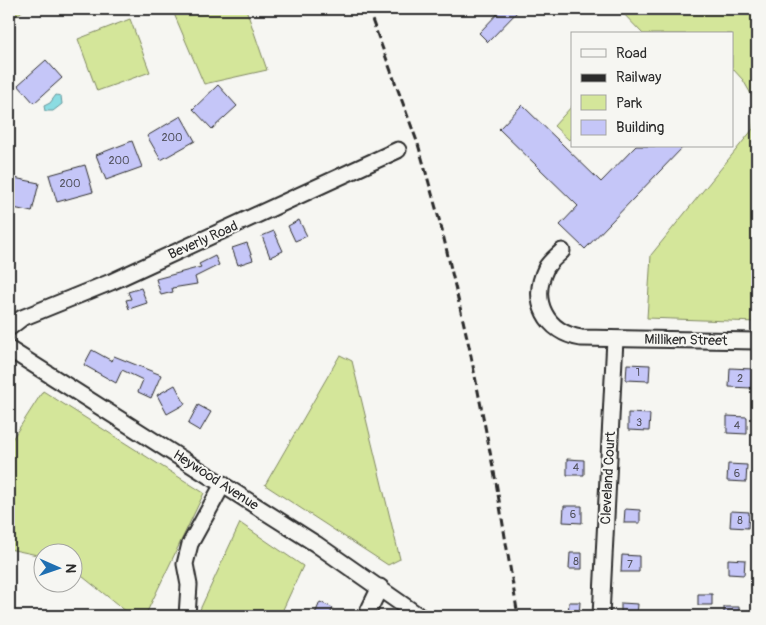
<svg xmlns="http://www.w3.org/2000/svg" width="766" height="625" font-family="Pangolin,sans-serif">
  <style>
    .green { fill: #d4e69a; stroke: #808862 }
    .water { fill: #8bdce2; stroke: #659599 }
    .building { fill: #c5c6f8; stroke: #2b2b2b }
    .lines { fill: none; stroke-linecap: round; stroke-linejoin: round }
    .minor-casing { stroke: #2b2b2b; stroke-width: 19 }
    .minor { stroke: #f6f6f2; stroke-width: 15 }
    .rail { stroke: #2b2b2b; stroke-width: 3; stroke-dasharray: 8 4; stroke-linecap: butt }
    .labels { text-anchor: middle; dominant-baseline: central; stroke-width: 4; stroke-linejoin: round; paint-order: stroke }
    .number-label { font-size: 11px; fill: #52525e }
    .street-label { font-size: 14px; fill: #2b2b2b; stroke: #f6f6f2 }
  </style>
  <rect width="100%" height="100%" fill="#f6f6f2"/>
  <filter id="ink" filterUnits="userSpaceOnUse"><feTurbulence type="fractalNoise" baseFrequency=".02" numOctaves="2"/><feDisplacementMap in="SourceGraphic" scale="10" xChannelSelector="R" yChannelSelector="G"/><feConvolveMatrix kernelMatrix="1 2 1 2 8 2 1 2 1" color-interpolation-filters="sRGB"/></filter>
  <g filter="url(#ink)">
    <!-- green -->
    <path class="green" d="M9,9h16l-16,12z
      M172,9h74l21,61 -63,14z
      M619,9h138v313l-110,-4 4,-63 102,-126 2,-28 -12,-21 -11,-12v-34h-89z
      M130,19l20,53 -53,19 -19,-52z
      M572,106v30l-3,4 -15,-14z
      M340,355l12,6 48,198 -12,6 -123,-80z
      M43,391l161,102 -59,123h-13l-59,-47 -1,-17h-30v4l-33,-7v-105z
      M240,523l63,43 -23,50h-83z"/>
    <!-- water -->
    <path class="water" d="M56,95l5,1 1,8 -9,7h-8l-1,-5 6,-3z"/>
    <!-- building -->
    <path class="building" d="M502,9h18l-32,33 -9,-9z
      M46,60l16,18 -28,25 -16,-18z
      M218,85l19,21 -25,23 -19,-20z
      M522,105l79,77 35,-36h48l-99,103 -25,-24 18,-19 -79,-77z
      M181,116l14,25 -34,19 -14,-24z
      M132,141l10,26 -36,13 -10,-25z
      M85,165l8,27 -36,10 -8,-27z
      M9,177l30,6 -7,29 -23,-5z
      M299,220l8,16 -12,5 -7,-15z
      M274,231l9,20 -13,6 -8,-21z
      M247,243l6,17 -15,5 -6,-17z
      M215,256l4,9 -24,12 2,7 -25,4 1,4 -12,3 -5,-16 45,-12 -2,-3z
      M141,288l6,15 -18,6 -3,-9 5,-1 -3,-7z
      M92,350l20,11 2,-5 47,19 -10,23 -13,-6 5,-12 -21,-10 -6,13 -32,-18z
      M627,364l23,1 -1,16 -23,-1z
      M730,368l22,1 -1,19 -22,-1z
      M175,385l10,19 -18,10 -10,-19z
      M198,405l13,7 -11,19 -12,-7z
      M628,413l22,1 -1,17 -21,-1z
      M727,416l20,1v17l-20,-1z
      M567,459l17,1v15h-17z
      M728,464l19,1 -1,17 -19,-1z
      M564,506h18v17l-19,-1z
      M625,509l15,1v13h-16z
      M731,511l18,1 -1,16 -18,-1z
      M570,553h12v16h-13z
      M622,555l17,1v16h-18z
      M728,559l17,1 -1,15 -16,-1z
      M698,594h14v11h-14z
      M320,602l13,6 -4,8h-15z
      M569,602h11l-1,14h-11z
      M621,603l17,1 -1,12h-16z
      M724,607h15v9h-15z"/>
    <g class="lines">
      <!-- minor casing -->
      <g class="minor-casing">
        <path id="minor" d="M562,251c-5,5 -13,11 -16,17 -16,33 0,64 35,70l176,3
          M9,328l13,-10 89,-36 287,-132
          M9,349l307,195 103,72
          M187,616l2,-31 -4,-21 5,-20 33,-60
          M366,616l14,-29
          M601,616l14,-277"/>
      </g>
      <!-- minor -->
      <use href="#minor" class="minor"/>
      <!-- rail -->
      <path class="rail" d="M368,9l50,135 23,82 28,120 27,136 22,134"/>
    </g>
  </g>
  <g class="labels">
    <!-- number labels -->
    <g class="number-label">
      <text x="172" y="137">200</text>
      <text x="119" y="160">200</text>
      <text x="70" y="183">200</text>
      <text x="638" y="372">1</text>
      <text x="740" y="378">2</text>
      <text x="639" y="422">3</text>
      <text x="737" y="425">4</text>
      <text x="576" y="467">4</text>
      <text x="737" y="473">6</text>
      <text x="573" y="514">6</text>
      <text x="740" y="520">8</text>
      <text x="576" y="561">8</text>
      <text x="630" y="564">7</text>
    </g>
    <!-- street labels -->
    <g class="street-label">
      <text transform="translate(203 240) rotate(-24)">Beverly Road</text>
      <text transform="translate(686 340) rotate(1)">Milliken Street</text>
      <text transform="translate(608 478) rotate(-87)">Cleveland Court</text>
      <text transform="translate(216 480) rotate(33)">Heywood Avenue</text>
    </g>
  </g>
  <!-- margin -->
  <rect width="766" height="625" fill="none" stroke="#f6f6f2" stroke-width="30"/>
  <rect x="15" y="15" width="736" height="595" fill="none" stroke="#2b2b2b" stroke-width="2" filter="url(#ink)"/>
  <!-- legend -->
  <rect x="571" y="32" width="162" height="115" fill="#f6f6f2" stroke="#a5a5a2"/>
  <rect x="581" y="49" width="25" height="8" fill="#f6f6f2" stroke="#a5a5a2"/>
  <text x="616" y="58" font-size="15" fill="#2b2b2b">Road</text>
  <rect x="581" y="74" width="25" height="8" fill="#2b2b2b" stroke="#a5a5a2"/>
  <text x="616" y="82" font-size="15" fill="#2b2b2b">Railway</text>
  <rect x="581" y="95" width="25" height="15" fill="#d4e69a" stroke="#a5a5a2"/>
  <text x="616" y="108" font-size="15" fill="#2b2b2b">Park</text>
  <rect x="581" y="120" width="25" height="15" fill="#c5c6f8" stroke="#a5a5a2"/>
  <text x="616" y="132" font-size="15" fill="#2b2b2b">Building</text>
  <!-- north arrow -->
  <g transform="translate(58 568) rotate(92)"><circle r="24" fill="#f6f6f2" stroke="#a5a5a2"/>
  <path d="M0-4L9 19L0 12L-9 19Z" fill="#1f6fb2"/>
  <text y="-8" font-size="14" font-weight="bold" text-anchor="middle" fill="#2b2b2b">N</text>
  </g>
</svg>
